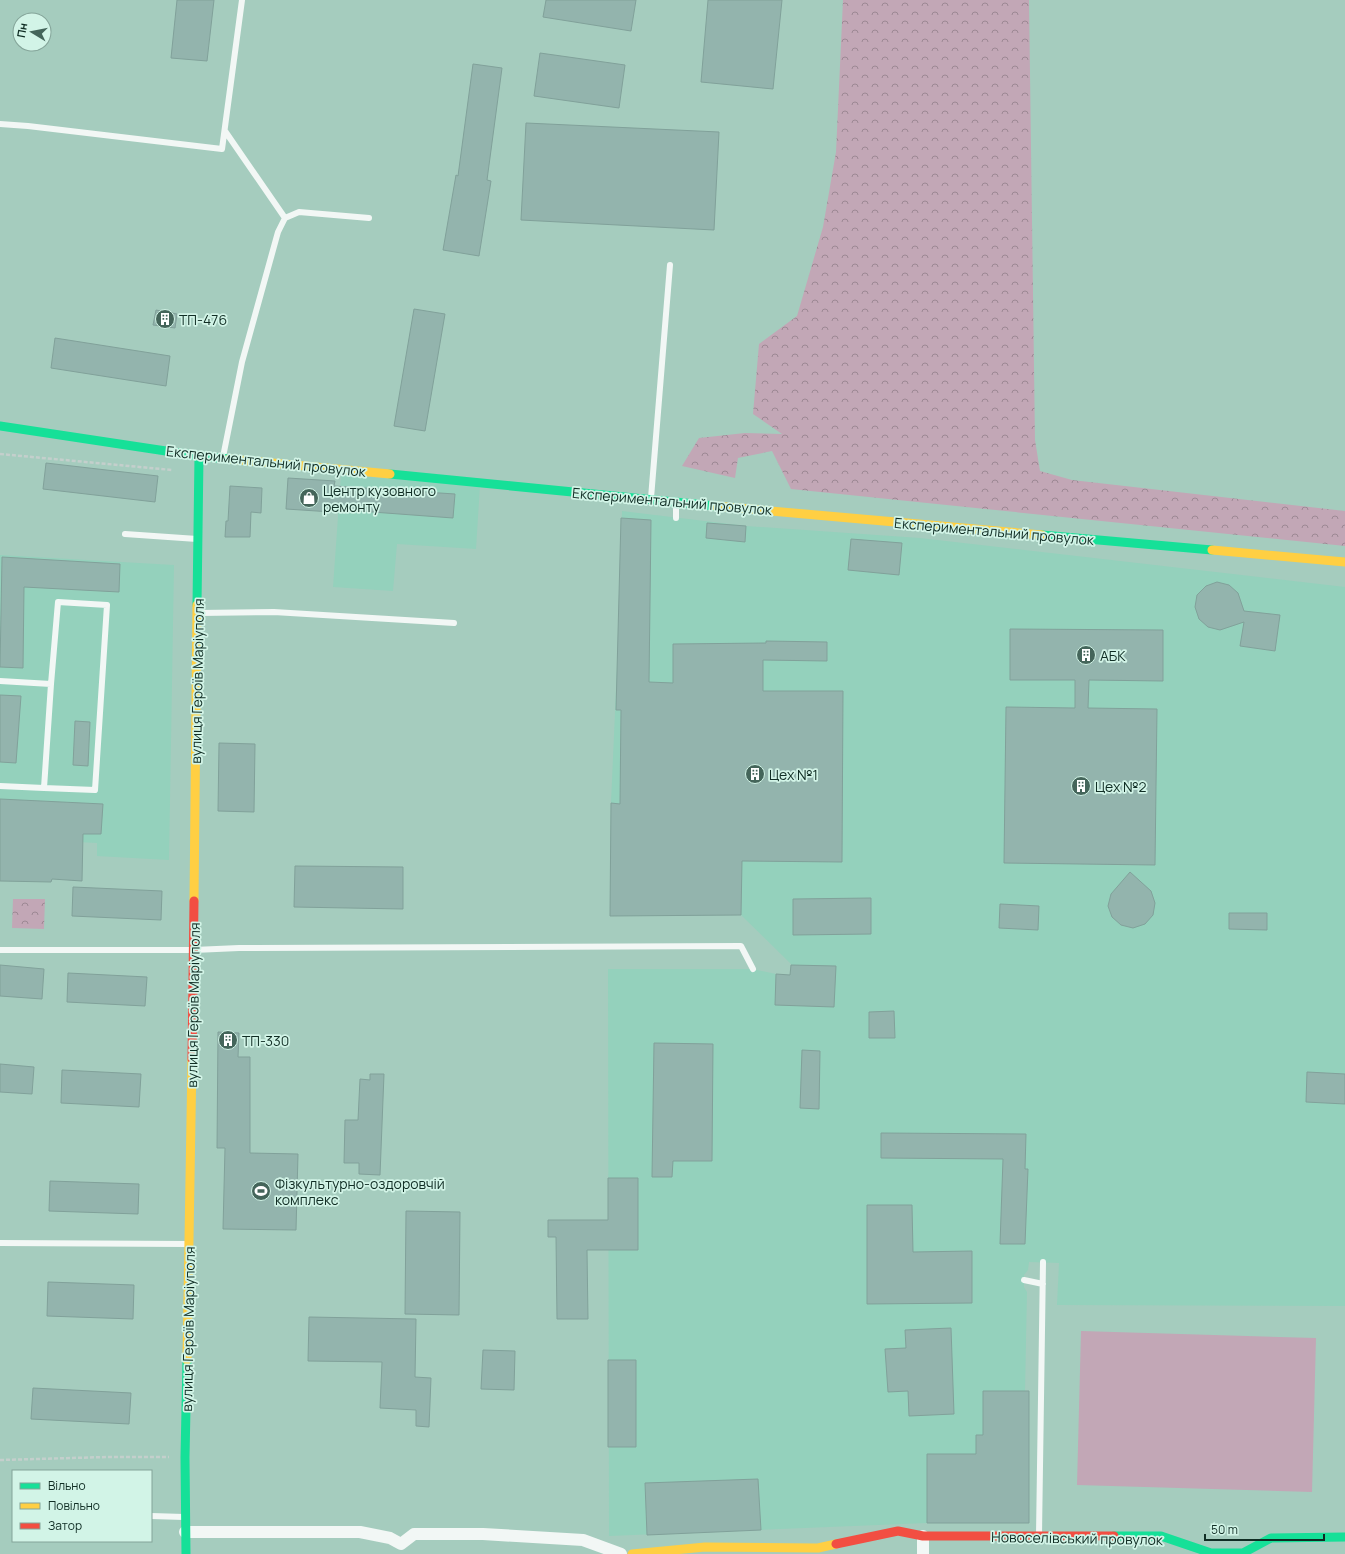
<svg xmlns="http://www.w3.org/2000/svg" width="1345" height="1554" font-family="Manrope,sans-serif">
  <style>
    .built { fill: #94d1bc }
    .green { fill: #c2a7b6 }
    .forest { fill: url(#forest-crowns) }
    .building { fill: #93b4ad; stroke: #81a19a }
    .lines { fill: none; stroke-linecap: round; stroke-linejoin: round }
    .path { stroke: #c4cfcc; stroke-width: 2.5; stroke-dasharray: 4 2; stroke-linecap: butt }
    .lane { stroke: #f2f7f5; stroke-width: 6 }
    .street { stroke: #f2f7f5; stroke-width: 12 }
    .fast { stroke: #16e098; stroke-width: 9 }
    .slow { stroke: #ffcf43; stroke-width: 9 }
    .jam { stroke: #f24e42; stroke-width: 9 }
    .labels { text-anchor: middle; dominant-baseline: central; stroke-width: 3.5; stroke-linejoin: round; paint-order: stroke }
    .poi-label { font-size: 14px; fill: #102d24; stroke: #d2f4e7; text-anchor: start }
    .street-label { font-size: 14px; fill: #102d24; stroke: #d2f4e7 }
  </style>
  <defs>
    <pattern id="forest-crowns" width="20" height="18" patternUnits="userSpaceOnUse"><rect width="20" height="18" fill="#c2a7b6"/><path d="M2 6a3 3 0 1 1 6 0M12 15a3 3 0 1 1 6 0" fill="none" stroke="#9c8894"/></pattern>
  </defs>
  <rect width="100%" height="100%" fill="#a5ccbe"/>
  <!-- built -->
  <path class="built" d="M341,475l139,10 -4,64 -79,-5 -4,47 -60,-4z
    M622,511l124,15 174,12 425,49v719l-288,-1 2,-42 -30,-1 -1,8 -4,5v12l3,5 -2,99h4v132h-102l-318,13 -1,-567h145l23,5 14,1 1,-11 -50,-49 -131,1 1,-113 8,-182z
    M0,555l174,10 -5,295 -72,-4v-13l-97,-5z"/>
  <!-- green -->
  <path class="green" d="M1081,1331l235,7 -4,154 -235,-7z"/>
  <!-- forest -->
  <path class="forest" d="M843,0h186l6,440 5,31 32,9 273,31v35l-554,-57 -19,-38 -34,7 -3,20 -53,-12 17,-28 46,-5 37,1 -29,-20 6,-70 38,-28 26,-89 13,-75z
    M13,899h32l-1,30 -32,-1z"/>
  <!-- building -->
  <path class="building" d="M177,0h37l-7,61 -36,-3z
    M546,0h90l-5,31 -88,-14z
    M708,0h74l-9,89 -72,-7z
    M540,53l85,12 -6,43 -85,-12z
    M473,64l29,4 -15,112 4,1 -12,75 -36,-6 13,-75 2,1z
    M526,123l193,9 -5,98 -193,-10z
    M414,309l31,5 -20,117 -31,-5z
    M156,310l21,4 -2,14 -22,-3z
    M55,338l115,18 -4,30 -115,-18z
    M46,463l112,13 -3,26 -112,-13z
    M288,478l47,3 -1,5 121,8 -2,24 -121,-9v3l-46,-3z
    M230,486l32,2 -1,25 -10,-1 -1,25h-25l1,-16h2z
    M621,518l30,2 -2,162 24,1v-39l93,-1v-2l61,1v19l-64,-1v31h80l-1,171 -100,-1 -1,54 -131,1 1,-113 9,1 1,-94h-5z
    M707,523l39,3 -1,16 -39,-4z
    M851,539l51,4 -3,32 -51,-5z
    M2,557l118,7 -1,28 -95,-5 -1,81 -23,-1z
    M1217,582l12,3 9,8 6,18 36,4 -5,36 -35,-5 4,-24 -24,8 -12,-3 -9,-8 -4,-12 2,-12 9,-9z
    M1010,629l153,1v51l-74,-1 -1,28 69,1 -2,156 -151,-2 2,-156 69,1v-28h-65z
    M0,695l21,1 -5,67 -16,-1z
    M75,721l15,1 -2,44 -15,-1z
    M219,743l36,1 -1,68 -36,-1z
    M0,799l103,5 -2,30h-18l-1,47 -30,-2 -1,3 -51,-1z
    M295,866l108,1v42l-109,-2z
    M1130,872l21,19 4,12 -2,12 -8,9 -12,4 -12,-3 -9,-8 -4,-11 3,-12z
    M73,887l89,4 -1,29 -89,-4z
    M871,898v36l-78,1v-36z
    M1000,904l39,2 -1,24 -39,-2z
    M1229,913h38v17l-38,-1z
    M0,965l44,4 -2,30 -42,-3z
    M791,965l45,1 -2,41 -59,-2 1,-31 14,1z
    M68,973l79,4 -2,29 -78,-4z
    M894,1011l1,27h-26v-26z
    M218,1032l21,1 -1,24h12v96l48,1 -2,76 -73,-1 2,-81h-8z
    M654,1043l59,1 -1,117h-39l-1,16h-20z
    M802,1050l18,1 -1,58 -19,-1z
    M0,1064l34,3 -2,27 -32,-2z
    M62,1070l79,4 -2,33 -78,-4z
    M1307,1072l38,2v30l-39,-2z
    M370,1074h14l-4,101 -21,-1v-11h-15l1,-43h13l2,-41 10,1z
    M881,1133l145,1 -1,35h3l-3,75h-25l3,-85 -122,-1z
    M608,1178h30v72h-51l1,69h-31l-1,-82h-8v-17h60z
    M50,1181l89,3 -1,30 -89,-3z
    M867,1205h45l1,47 59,-1v52l-105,1z
    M406,1211l54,1 -1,103 -54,-1z
    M48,1282l86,3 -1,34 -86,-3z
    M309,1317l107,2 -1,58 16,1 -2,49 -13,-1v-16l-36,-2 2,-46 -74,-1z
    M951,1328l3,86 -45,2 -1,-25 -20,1 -3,-43 21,-1 -1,-18z
    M483,1350l32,1 -1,39 -33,-1z
    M608,1360h28v87h-28z
    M33,1388l98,5 -2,31 -98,-5z
    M983,1391h46v132h-102v-69h49v-19h7z
    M758,1479l3,51 -114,5 -2,-52z"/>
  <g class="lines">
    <!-- path -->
    <path class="path" d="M0,454l172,16
      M0,1460l107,-3h62"/>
    <!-- lane -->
    <path class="lane" d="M0,124l28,2 194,23 20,-149
      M225,131l60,87
      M223,457l19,-95 36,-130 7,-14 14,-6 70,6
      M651,498l19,-233
      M676,504v14
      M125,534l72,5
      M199,613l75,-1 180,11
      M0,681l51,3 -7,104 -44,-2
      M44,788l51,2 12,-185 -49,-3 -7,82
      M0,950h194l45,-2 502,-2 12,23
      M0,1243l188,1
      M1024,1280l19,4
      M151,1516l33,1
      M1039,1535l4,-273"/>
    <!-- street -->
    <path class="street" d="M185,1532h175l30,6 11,6 13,-10h69l100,6 38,14
      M923,1554v-18"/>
    <!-- fast -->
    <path class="fast" d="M0,426l199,30 30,3
      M390,474l325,32
      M1042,535l170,15
      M197,605l2,-149
      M1114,1536h47l50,17h32l28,-15 74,-1
      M186,1554l-1,-97 2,-97"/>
    <!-- slow -->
    <path class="slow" d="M229,459l161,15
      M715,506l327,29
      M1212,550l133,12
      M194,901l3,-296
      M187,1360l5,-301
      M632,1554l73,-7 113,1 18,-4"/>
    <!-- jam -->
    <path class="jam" d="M192,1059l2,-158
      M836,1544l62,-13 25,5h191"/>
  </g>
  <!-- icons -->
  <defs>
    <g id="building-disc" transform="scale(1)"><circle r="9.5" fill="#44655a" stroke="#d2f4e7"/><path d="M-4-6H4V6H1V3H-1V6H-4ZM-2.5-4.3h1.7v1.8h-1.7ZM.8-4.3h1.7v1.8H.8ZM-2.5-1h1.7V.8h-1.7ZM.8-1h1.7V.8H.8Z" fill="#fff"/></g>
    <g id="shop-disc" transform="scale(1)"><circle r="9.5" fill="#44655a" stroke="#d2f4e7"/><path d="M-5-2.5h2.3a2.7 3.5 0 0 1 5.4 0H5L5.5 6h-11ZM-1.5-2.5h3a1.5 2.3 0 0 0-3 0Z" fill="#fff"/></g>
    <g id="stadium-disc" transform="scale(1)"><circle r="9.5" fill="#44655a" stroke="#d2f4e7"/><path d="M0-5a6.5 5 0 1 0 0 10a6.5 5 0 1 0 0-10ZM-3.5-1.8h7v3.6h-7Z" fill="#fff"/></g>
  </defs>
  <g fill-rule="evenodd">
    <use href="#building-disc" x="165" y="319"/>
    <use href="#shop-disc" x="309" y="498"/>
    <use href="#building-disc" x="1086" y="655"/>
    <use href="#building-disc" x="755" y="774"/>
    <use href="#building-disc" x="1081" y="786"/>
    <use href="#building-disc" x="228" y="1040"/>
    <use href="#stadium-disc" x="261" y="1191"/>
  </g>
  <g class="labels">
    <!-- poi labels -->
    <g class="poi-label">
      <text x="179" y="319">ТП-476</text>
      <text x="323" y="490">Центр кузовного<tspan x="323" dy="16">ремонту</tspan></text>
      <text x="1100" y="655">АБК</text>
      <text x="769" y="774">Цех №1</text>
      <text x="1095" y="786">Цех №2</text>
      <text x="242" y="1040">ТП-330</text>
      <text x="275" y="1183">Фізкультурно-оздоровчій<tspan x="275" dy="16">комплекс</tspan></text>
    </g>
    <!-- street labels -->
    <g class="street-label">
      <text transform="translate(266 461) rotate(6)">Експериментальний провулок</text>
      <text transform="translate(672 501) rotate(5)">Експериментальний провулок</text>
      <text transform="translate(994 531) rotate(5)">Експериментальний провулок</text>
      <text transform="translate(197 681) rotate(-89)">вулиця Героїв Маріуполя</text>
      <text transform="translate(193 1005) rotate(-89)">вулиця Героїв Маріуполя</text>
      <text transform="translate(188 1329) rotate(-89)">вулиця Героїв Маріуполя</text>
      <text transform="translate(1077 1538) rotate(1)">Новоселівський провулок</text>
    </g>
  </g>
  <!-- legend -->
  <rect x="12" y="1470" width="140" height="72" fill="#d2f4e7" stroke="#84a499"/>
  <rect x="20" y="1483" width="20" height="6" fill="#16e098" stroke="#84a499"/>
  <text x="48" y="1490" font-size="12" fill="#102d24">Вільно</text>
  <rect x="20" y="1503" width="20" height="6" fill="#ffcf43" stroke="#84a499"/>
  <text x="48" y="1510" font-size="12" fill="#102d24">Повільно</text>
  <rect x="20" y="1523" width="20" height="6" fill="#f24e42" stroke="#84a499"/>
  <text x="48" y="1530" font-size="12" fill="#102d24">Затор</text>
  <!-- north arrow -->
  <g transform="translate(32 32) rotate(280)"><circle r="19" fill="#d2f4e7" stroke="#84a499"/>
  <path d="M0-3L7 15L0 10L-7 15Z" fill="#44655a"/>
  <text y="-6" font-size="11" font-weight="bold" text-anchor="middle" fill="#102d24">Пн</text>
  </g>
  <!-- scale -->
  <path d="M1205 1534v6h119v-6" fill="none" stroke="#102d24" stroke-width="2"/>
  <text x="1211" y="1534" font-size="12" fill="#102d24" stroke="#d2f4e7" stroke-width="3" paint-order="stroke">50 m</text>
</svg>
